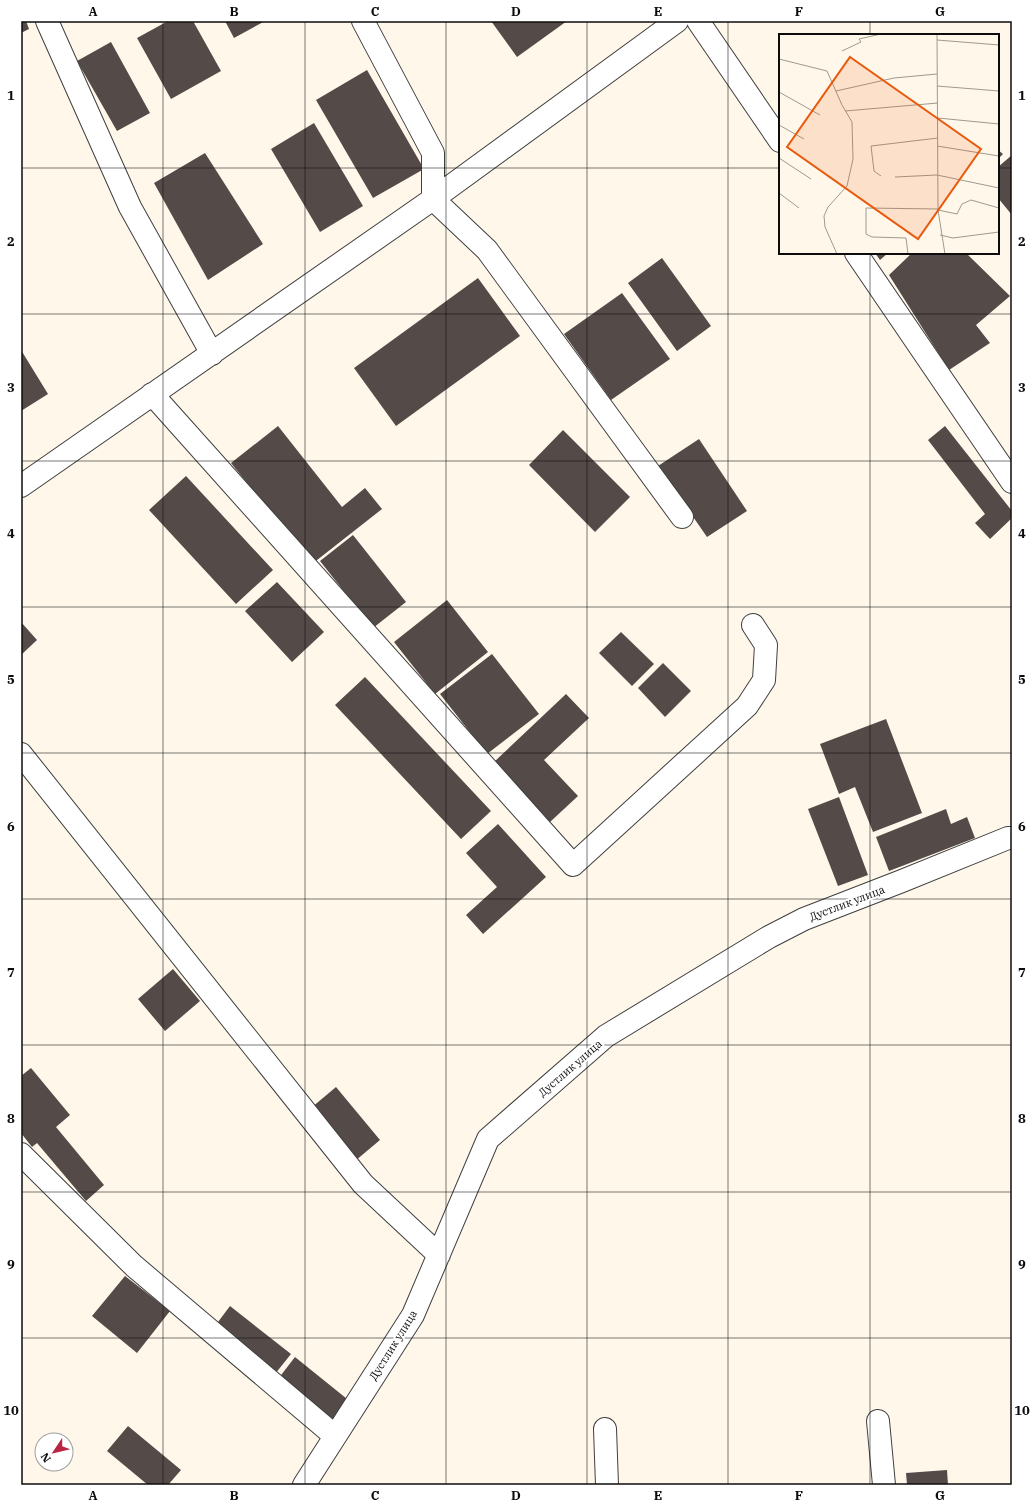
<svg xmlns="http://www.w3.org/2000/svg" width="1033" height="1506" font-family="'IBM Plex Serif',serif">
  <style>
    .building { fill: #544b48 }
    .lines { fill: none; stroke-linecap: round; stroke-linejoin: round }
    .street-casing { stroke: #3f3f3f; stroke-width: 24 }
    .street { stroke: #fff; stroke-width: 22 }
    .grid { fill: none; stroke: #0c0c0c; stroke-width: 1; stroke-opacity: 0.55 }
    .labels { text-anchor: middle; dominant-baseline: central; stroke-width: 4; stroke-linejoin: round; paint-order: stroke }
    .street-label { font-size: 11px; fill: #0c0c0c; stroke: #fff }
    .inset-road { fill: none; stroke: #9e9a91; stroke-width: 1 }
    .view { fill: #e8590c; fill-opacity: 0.15; stroke: #e8590c; stroke-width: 2 }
    .inset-edge { fill: none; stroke: #0c0c0c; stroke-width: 2 }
    .neatline { fill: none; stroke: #0c0c0c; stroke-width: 1.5 }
    .grid-label { font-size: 13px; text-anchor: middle; font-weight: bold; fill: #0c0c0c }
  </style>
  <rect width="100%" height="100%" fill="#fff8ea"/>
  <!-- building -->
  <path class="building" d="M21,21h5l3,8 -8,4z
    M168,21h25l28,50 -50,28 -34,-61z
    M225,21h40l-31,17z
    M491,21h76l-50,36z
    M111,42l39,71 -33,18 -40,-70z
    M367,70l57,99 -51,29 -57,-98z
    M314,123l49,83 -43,26 -49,-83z
    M998,150l5,4 -5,5z
    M205,153l58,91 -55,36 -54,-97z
    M1012,155v60l-14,-17v-31z
    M875,253h13l-8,7z
    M912,253h54l44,43 -34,29 14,18 -41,27 -60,-95z
    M662,258l49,68 -34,25 -49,-68z
    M478,278l42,58 -124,90 -42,-58z
    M622,293l48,66 -59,41 -47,-66z
    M21,350l27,44 -27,17z
    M278,426l64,81 23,-19 17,21 -70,55 -81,-101z
    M945,426l67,85v7l-22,21 -15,-16 10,-9 -57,-74z
    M563,430l67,67 -35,35 -66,-67z
    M699,439l48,72 -40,26 -49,-71z
    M186,476l87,94 -37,34 -87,-94z
    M353,535l53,67 -33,26 -53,-67z
    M277,582l47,50 -32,30 -47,-51z
    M447,600l41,52 -53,42 -41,-52z
    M21,622l16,18 -16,15z
    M621,632l33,32 -22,22 -33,-33z
    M492,654l47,60 -52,40 -47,-60z
    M663,663l28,28 -26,26 -27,-29z
    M365,677l126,134 -30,28 -126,-134z
    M566,694l23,24 -45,42 34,36 -28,26 -56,-60z
    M886,719l36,94 -49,19 -18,-45 -16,7 -19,-50z
    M839,797l29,78 -30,11 -30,-77z
    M946,809l5,15 16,-7 8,21 -86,33 -13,-34z
    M498,824l48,53 -63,57 -17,-19 31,-28 -31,-34z
    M173,969l27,32 -35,30 -27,-32z
    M31,1068l39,47 -14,12 48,58 -18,16 -49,-58 -5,4 -11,-14v-57z
    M336,1087l44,53 -25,21 -44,-53z
    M125,1276l45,35 -33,42 -45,-37z
    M230,1306l61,48 -16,20 -60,-48z
    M295,1357l62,50 -17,22 -62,-50z
    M128,1426l53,44 -13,15h-20l-41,-34z
    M947,1470l1,15h-41l-1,-12z"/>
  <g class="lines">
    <!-- street casing -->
    <g class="street-casing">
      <path id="street" d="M47,21l83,186 82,147
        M363,21l70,132v46l54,51 195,267
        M698,21l82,120
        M856,253l156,229
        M152,394l421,471 174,-159 17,-26 2,-35 -13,-20
        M21,486l412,-287 244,-178
        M21,754l342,430 76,71
        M21,1154l113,112 201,170
        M878,1421l6,64
        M605,1429l2,56
        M304,1485l109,-170 75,-176 118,-103 163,-99 35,-18 98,-38 106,-43h4"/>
    </g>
    <!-- street -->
    <use href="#street" class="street"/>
  </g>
  <!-- grid -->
  <path class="grid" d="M163,21v1464M305,21v1464M446,21v1464M587,21v1464M728,21v1464M870,21v14M21,168h759M998,168h14M870,253v1232M21,314h991M21,461h991M21,607h991M21,753h991M21,899h991M21,1045h991M21,1192h991M21,1338h991"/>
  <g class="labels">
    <!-- street labels -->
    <g class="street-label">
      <text transform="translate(847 903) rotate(-21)">Дустлик улица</text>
      <text transform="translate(570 1068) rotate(-41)">Дустлик улица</text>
      <text transform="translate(393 1345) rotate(-58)">Дустлик улица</text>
    </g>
  </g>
  <!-- overview -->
  <g transform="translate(779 34)">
    <rect width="220" height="220" fill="#fff8ea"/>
    <path class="inset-road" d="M158,0l1,176 7,44M158,6l62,5M63,17l19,-9 -2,-3 22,-5M0,25l48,12 15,34 10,17 1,37 -6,27 -19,21 -4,9 1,11 12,27M158,52l62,5M57,57l58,-13 43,-4M0,58l41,23M66,77l93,-8M159,84l61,6M0,91l25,14M158,112l62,10M0,124l32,21M102,142l-7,-5 -3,-25 67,-8M116,143l42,-2 62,13M0,159l20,15M159,176l19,4 5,-10 9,-4 28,8M161,201l13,3 46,-6M129,220l-2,-16 -34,-1 -6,-3v-26l72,1"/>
    <path class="view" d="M71,23l131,92 -63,90 -131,-92z"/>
    <rect width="220" height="220" class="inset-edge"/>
  </g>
  <!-- border -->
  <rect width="1033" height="1506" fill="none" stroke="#ffffff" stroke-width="44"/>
  <!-- north arrow -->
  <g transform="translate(54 1452) rotate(235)"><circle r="19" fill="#ffffff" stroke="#9e9e9e"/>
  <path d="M0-3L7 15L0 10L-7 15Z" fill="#bb2442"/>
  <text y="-6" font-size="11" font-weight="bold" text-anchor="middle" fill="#0c0c0c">N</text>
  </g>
  <rect x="22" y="22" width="989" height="1462" class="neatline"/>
  <g class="grid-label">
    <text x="93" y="16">A</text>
    <text x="234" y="16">B</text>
    <text x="375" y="16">C</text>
    <text x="516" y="16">D</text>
    <text x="658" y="16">E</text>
    <text x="799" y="16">F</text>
    <text x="940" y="16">G</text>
    <text x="11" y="100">1</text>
    <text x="1022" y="100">1</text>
    <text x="11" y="246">2</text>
    <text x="1022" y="246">2</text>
    <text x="11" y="392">3</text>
    <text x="1022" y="392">3</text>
    <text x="11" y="538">4</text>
    <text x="1022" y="538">4</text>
    <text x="11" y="684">5</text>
    <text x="1022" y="684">5</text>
    <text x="11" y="831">6</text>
    <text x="1022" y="831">6</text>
    <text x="11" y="977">7</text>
    <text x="1022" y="977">7</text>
    <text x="11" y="1123">8</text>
    <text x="1022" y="1123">8</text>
    <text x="11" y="1269">9</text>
    <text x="1022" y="1269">9</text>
    <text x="11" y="1415">10</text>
    <text x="1022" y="1415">10</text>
    <text x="93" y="1500">A</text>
    <text x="234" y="1500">B</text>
    <text x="375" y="1500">C</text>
    <text x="516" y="1500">D</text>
    <text x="658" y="1500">E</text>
    <text x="799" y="1500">F</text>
    <text x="940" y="1500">G</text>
  </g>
</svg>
